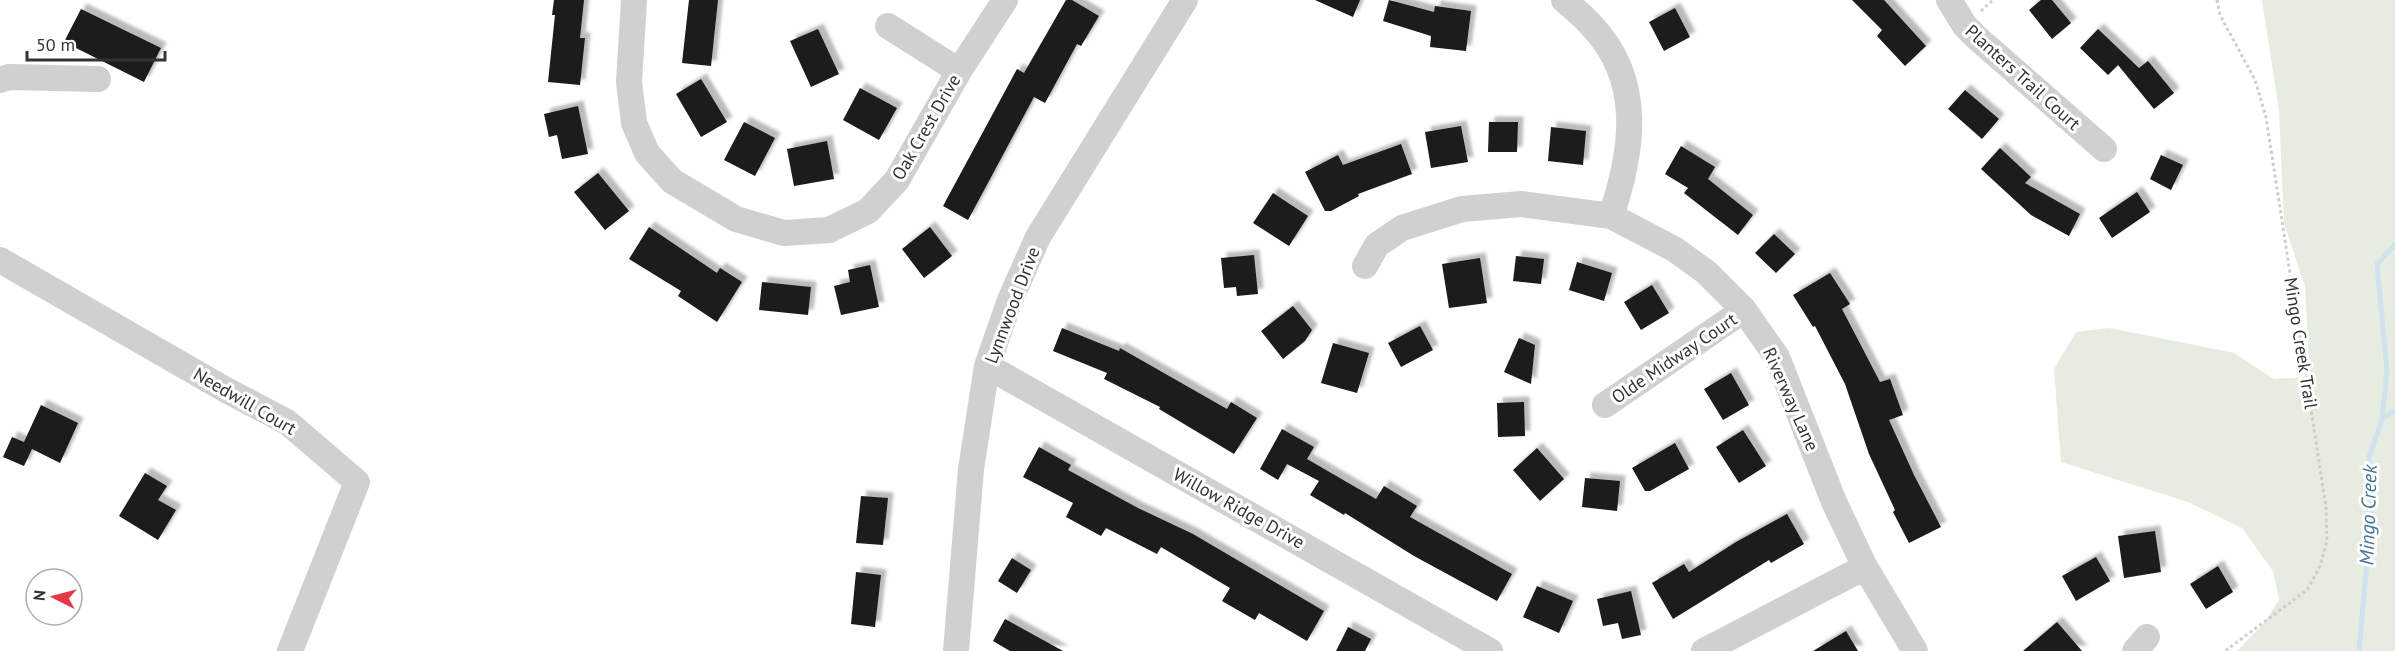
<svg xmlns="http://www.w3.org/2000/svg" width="2395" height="651" font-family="'PT Sans',sans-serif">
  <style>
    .green { fill: #e6ecdf }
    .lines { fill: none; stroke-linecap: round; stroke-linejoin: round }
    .stream { stroke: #cfe2ee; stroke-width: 5 }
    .building { fill: #1a1a1a; filter: url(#shadow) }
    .path { stroke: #cdcdcd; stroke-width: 3; stroke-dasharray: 3 3; stroke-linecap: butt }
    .minor { stroke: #d0d0d0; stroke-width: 26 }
    .labels { text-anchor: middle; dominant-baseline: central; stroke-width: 6; stroke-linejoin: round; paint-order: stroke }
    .street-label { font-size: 18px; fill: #333; stroke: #fff }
    .water-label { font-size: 20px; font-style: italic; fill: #3f7597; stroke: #fff }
  </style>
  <defs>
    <filter id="shadow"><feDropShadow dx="5.5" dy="-5.5" stdDeviation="1.5" flood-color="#0004"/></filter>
  </defs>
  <rect width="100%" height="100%" fill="#fff"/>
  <!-- green -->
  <path class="green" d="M2262,0h133v651h-158l28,-29 14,-22 -6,-29 -31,-43 -54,-26 -127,-40 -7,-93 22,-37 33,-4 125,25 40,26 36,-2 -5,-91 -21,-63 -5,-113z"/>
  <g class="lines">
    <!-- stream -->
    <path class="stream" d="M2382,419l13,-9
      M2359,651l13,-147 -3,-47 13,-38 5,-48 -10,-107 18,-19"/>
  </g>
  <!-- building -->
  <path class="building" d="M554,0h30l-4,38h5l-5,47 -32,-3 7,-67h-3z
    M689,0h29l-7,66 -29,-3z
    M1066,0h6l27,16 -18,30 -4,-2 -32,59 -11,-6 -66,123 -25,-14 74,-137 7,4z
    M1315,0h45l-7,17z
    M1389,0l45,12 1,-6 36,5 -5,40 -36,-4 1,-11 -48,-15z
    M1852,0h32l42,46 -21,20 -28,-30 5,-6z
    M2041,0h11l19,23 -19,16 -23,-29z
    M1675,8l15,29 -26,14 -15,-29z
    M81,9l80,39 -17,34 -80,-40z
    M818,29l21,45 -28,13 -21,-46z
    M2098,29l41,39 9,-7 26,32 -20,16 -36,-44 -10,10 -28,-27z
    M701,79l26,43 -26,15 -25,-43z
    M860,88l37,20 -18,32 -36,-20z
    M1965,90l34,29 -17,20 -34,-30z
    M578,106l10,48 -26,5 -5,-24 -8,2 -5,-23z
    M744,122l31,16 -20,38 -31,-16z
    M1489,122h29l-1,30h-29z
    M1461,126l7,36 -37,6 -6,-36z
    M1551,127l35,4 -3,34 -35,-4z
    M827,141l7,38 -40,7 -7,-37z
    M1401,144l11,30 -54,20 1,2 -28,15h-6l-20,-39 33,-17 5,10z
    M1681,146l34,21 -7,12 45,36 -15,20 -54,-42 4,-5 -23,-14z
    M2000,148l31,29 -6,6 55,31 -11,22 -38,-21 -50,-46z
    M2161,155l22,10 -12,25 -21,-11z
    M598,173l31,38 -24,19 -31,-38z
    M2137,192l13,20 -38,26 -13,-20z
    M1273,193l35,23 -19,30 -36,-23z
    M649,227l68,46 3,-5 22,14 -25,40 -39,-26 3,-5 -52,-32z
    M930,227l22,29 -28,22 -22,-29z
    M1774,234l21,20 -19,19 -21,-20z
    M1254,255l4,39 -21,2 -1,-9 -12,1 -3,-30z
    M1516,256l28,3 -3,25 -28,-3z
    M1480,258l7,45 -38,5 -7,-44z
    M1577,262l35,11 -8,28 -35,-11z
    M870,265l9,42 -38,8 -7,-29 16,-4 -2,-12z
    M1830,273l20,31 -8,5 38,73 10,-3 13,36 -14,5 25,55 27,52 -32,16 -16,-31 2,-2 -26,-56 -24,-70 -30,-58 -2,1 -20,-32z
    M762,282l49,5 -3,28 -49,-5z
    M1652,285l17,28 -28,17 -17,-28z
    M1293,306l19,24 -7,11 -22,18 -22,-28z
    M1420,326l13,24 -32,17 -13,-24z
    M1062,328l57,23 1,-3 107,61 4,-7 26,16 -23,36 -75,-45 1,-2 -56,-28 3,-6 -54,-22z
    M1519,338l16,7 -4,39 -27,-12z
    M1333,343l36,10 -12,40 -36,-10z
    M1731,373l18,32 -26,15 -19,-31z
    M1524,402l1,34 -27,1 -1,-34z
    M41,405l37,18 -18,40 -28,-14 -8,17 -21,-9 9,-20 12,5z
    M1282,429l32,18 -7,12 69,40 8,-13 33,20 -7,11 102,57 -15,27 -83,-45 -69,-43 -1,2 -34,-20 9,-14 -32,-17 -9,16 -18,-11z
    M1743,430l23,36 -27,17 -23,-36z
    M1675,443l14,26 -39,22h-5l-13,-23z
    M1039,447l32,18 -3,5 70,38 55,26 131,77 -17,30 -48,-28 -4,7 -33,-19 8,-13 -69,-41 -4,7 -51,-26 -5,8 -35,-19 7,-14 -50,-26z
    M1537,448l27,31 -24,22 -27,-31z
    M145,473l22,13 -9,14 18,10 -18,30 -39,-24z
    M1585,478l35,3 -3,30 -35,-4z
    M861,496l27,2 -5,47 -27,-2z
    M1787,514l17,30 -33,19 -2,-3 -96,59 -21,-36 32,-19 5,8 47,-30z
    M2155,531l6,41 -37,6 -6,-42z
    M2096,557l14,24 -34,20 -14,-25z
    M1012,558l19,12 -14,23 -19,-12z
    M2218,566l15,26 -27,17 -16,-25z
    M856,572l25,3 -6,52 -24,-3z
    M1537,586l36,15 -14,32 -36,-16z
    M1631,591l10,44 -19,4 -4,-16 -15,3 -6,-27z
    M1005,619l58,32h-53l-17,-10z
    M2057,622l25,29h-59z
    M1348,627l23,12 -6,12h-29z
    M1846,631l12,20h-45z"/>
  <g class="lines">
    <!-- path -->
    <path class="path" d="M2217,0l3,15 35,65 11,37 60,390 1,34 -7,25 -13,24 -82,61
      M1981,11l12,-11"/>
    <!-- minor -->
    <path class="minor" d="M634,0l-5,82 5,41 13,30 25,28 64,38 48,14 45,-3 39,-19 29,-31 62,-109 46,-71
      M1564,0c9,8 19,16 27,25 53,55 42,126 20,191
      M1949,0l16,26 11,11 128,112
      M888,26l71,45
      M0,80l9,-3 89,2
      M0,260l226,130 61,32 70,60 -67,169
      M1365,266l12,-21 25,-17 60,-19 59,-5 90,12 63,33 32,23 38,38 33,47 57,145 20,42 11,23 50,84
      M987,366l503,285
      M1605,405l139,-95
      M956,651l15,-182 16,-103 23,-66 28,-63 147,-237
      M1704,651l161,-84
      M2135,651l12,-14"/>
  </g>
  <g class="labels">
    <!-- street labels -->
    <g class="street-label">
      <text transform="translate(2023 77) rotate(42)">Planters Trail Court</text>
      <text transform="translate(926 127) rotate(-60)">Oak Crest Drive</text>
      <text transform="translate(1012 305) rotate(-69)">Lynnwood Drive</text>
      <text transform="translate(2301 343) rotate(81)">Mingo Creek Trail</text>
      <text transform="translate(1674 358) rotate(-34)">Olde Midway Court</text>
      <text transform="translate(1791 399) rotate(66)">Riverway Lane</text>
      <text transform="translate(245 401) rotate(30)">Needwill Court</text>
      <text transform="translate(1239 508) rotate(29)">Willow Ridge Drive</text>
    </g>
    <!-- water labels -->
    <g class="water-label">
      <text transform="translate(2368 515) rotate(-88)">Mingo Creek</text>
    </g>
  </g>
  <!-- north arrow -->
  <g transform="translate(54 597) rotate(276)"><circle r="28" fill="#ffffff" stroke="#adadad" stroke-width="1.5"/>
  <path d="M0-4.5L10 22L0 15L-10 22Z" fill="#e63946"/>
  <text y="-9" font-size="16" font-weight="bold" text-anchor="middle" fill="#333333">N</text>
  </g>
  <!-- scale -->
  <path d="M27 51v9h138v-9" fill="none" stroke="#333333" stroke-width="3"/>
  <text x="36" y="51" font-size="18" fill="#333333" stroke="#ffffff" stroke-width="4.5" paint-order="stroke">50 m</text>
</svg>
